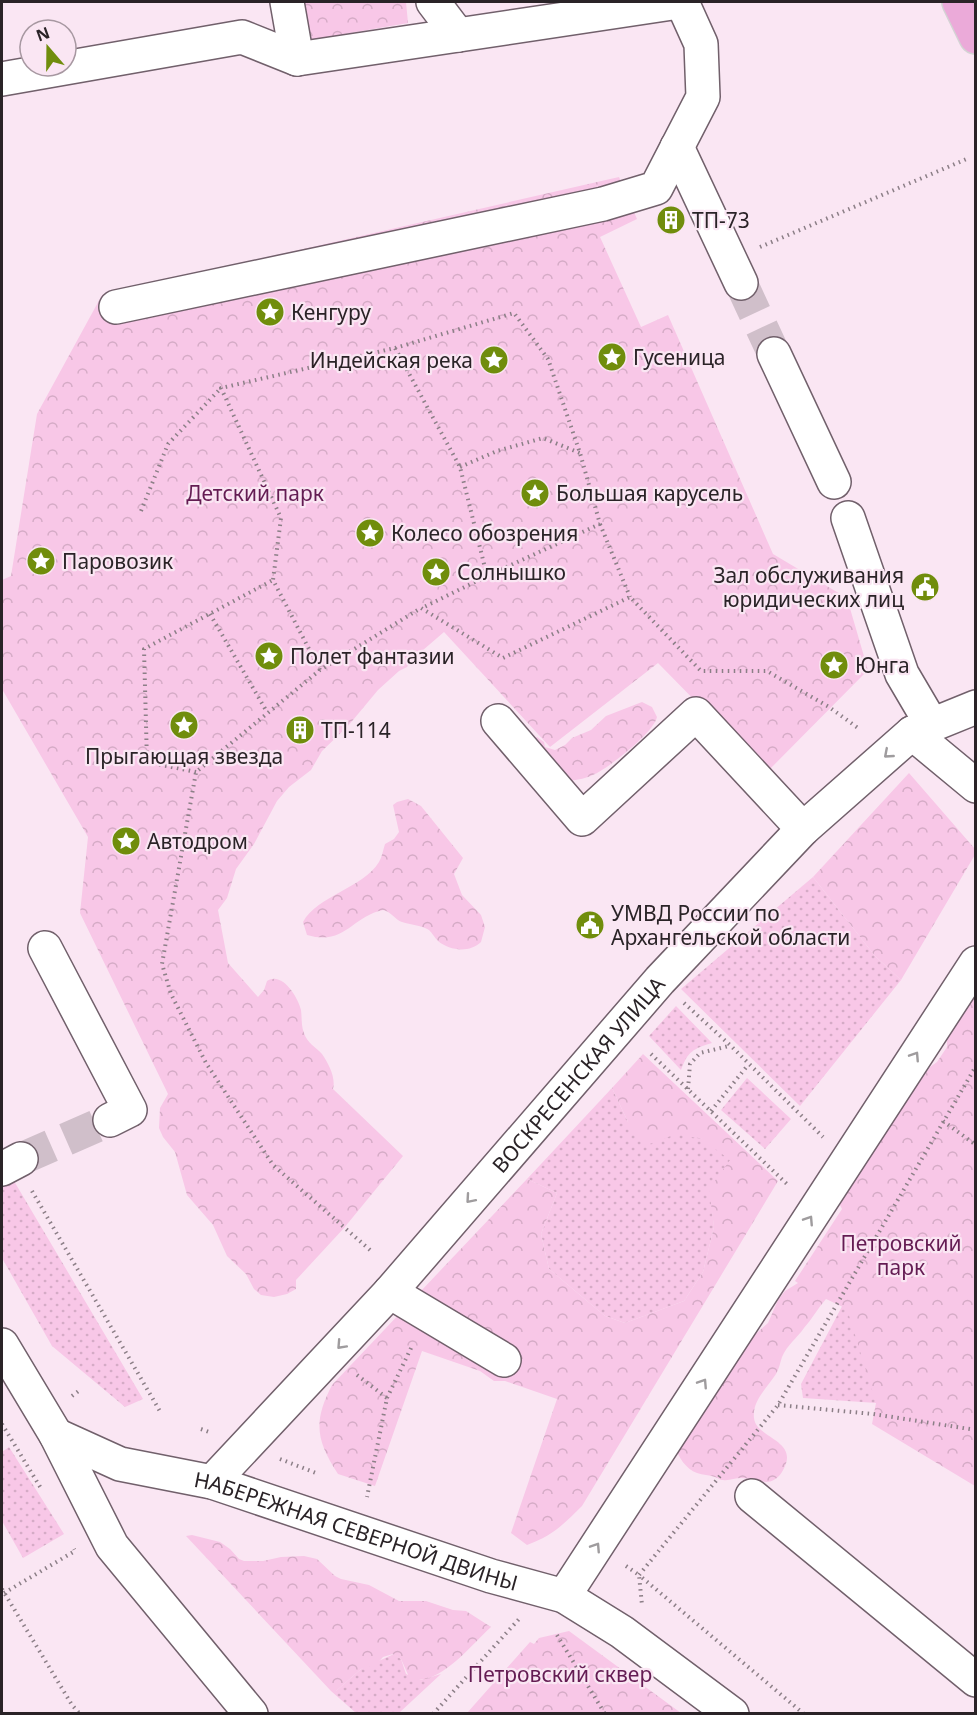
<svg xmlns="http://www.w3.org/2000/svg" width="977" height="1715" font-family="'Noto Sans',sans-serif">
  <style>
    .grass { fill: url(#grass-dots) }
    .forest { fill: url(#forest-crowns) }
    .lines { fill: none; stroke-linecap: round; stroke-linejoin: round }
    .minor-tunnel { stroke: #d0bfca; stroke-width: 33; stroke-dasharray: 33 16; stroke-linecap: butt }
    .minor-casing { stroke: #71606b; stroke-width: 36 }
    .major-casing { stroke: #d4d3d4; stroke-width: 36 }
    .path { stroke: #8c7f87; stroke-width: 4; stroke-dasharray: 1.5 4.5; stroke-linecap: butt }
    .minor { stroke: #fff; stroke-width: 33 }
    .major { stroke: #ebaad9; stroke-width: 33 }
    .oneway { stroke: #9f9c9e }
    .labels { text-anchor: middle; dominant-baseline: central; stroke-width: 4.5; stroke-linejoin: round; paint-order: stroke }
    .poi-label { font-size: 21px; fill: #2a2327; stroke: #fae6f3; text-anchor: start }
    .park-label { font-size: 21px; fill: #641c53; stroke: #fae6f3 }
    .street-label { font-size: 21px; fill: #2a2327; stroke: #fae6f3 }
  </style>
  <defs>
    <pattern id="grass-dots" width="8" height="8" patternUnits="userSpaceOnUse" patternTransform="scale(1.5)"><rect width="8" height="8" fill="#f8c7e7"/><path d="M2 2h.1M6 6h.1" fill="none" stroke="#d5abc6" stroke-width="1.8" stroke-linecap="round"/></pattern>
    <pattern id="forest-crowns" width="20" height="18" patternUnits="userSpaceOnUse" patternTransform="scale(1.5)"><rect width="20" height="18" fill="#f8c7e7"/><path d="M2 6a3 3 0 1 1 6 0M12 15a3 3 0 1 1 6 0" fill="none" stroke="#d5abc6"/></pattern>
  </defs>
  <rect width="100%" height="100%" fill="#fae6f3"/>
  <!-- grass -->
  <path class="grass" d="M813,877l62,79 26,24 -101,126 -119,-117z
    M676,1006l36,37c-19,6 -24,8 -31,27l-32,-34z
    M747,1078l44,41 -26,30 -44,-39z
    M612,1088l16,34 75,17 28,21 -21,29 4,38 -11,45 -19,29 -59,22 -20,-7 -56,-47 -8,-35 16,-41 -30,-14z
    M11,1176l132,223 -18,8 -73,-61 -50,-88v-77z
    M848,1295l43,109 -88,-6 -2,-14z
    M9,1447l55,87 -41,24 -21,-37v-69z
    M394,1654l7,5 5,15 15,6 20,-6 -42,39h-43l-25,-22h5l25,-22z"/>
  <!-- forest -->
  <path class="forest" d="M302,2h104l2,21 -98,17z
    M619,177l18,42 -37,18 41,90 27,-12 105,239 74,44 21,72 -102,103 -108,-110 -108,84 -106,-115 -29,25 -8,10 -8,4 -21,19 -30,36 -26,25 -11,19 -22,17 -12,14 -23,43 -18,25 -9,29 -9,12 10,53 30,34 6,-7 3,-9c15,-10 31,16 34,29 1,7 0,16 3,23 3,10 12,14 18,21 7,10 14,24 11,35l70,67 -59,72 -48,52v9l-9,5 -13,3 -13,-2 -7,-6 -8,-15 -19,-18 -14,-31 -26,-30 -12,-43 -12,-15 -4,-9 1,-20 8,-14 -88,-181 8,-76 -86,-148v-109l9,-4 26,-162 65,-119z
    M642,702l10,5 5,10c-3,15 -47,50 -62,57 -8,4 -17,6 -27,7l-35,-41 4,-3 7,5 1,5 10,3 10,-5 7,-7 19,-8 15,-14z
    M909,773l66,76 1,4 -75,127 -26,-24 -62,-79z
    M408,799l13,7 42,52 -9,16 8,21 19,20 4,12 -4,15c-11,11 -31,9 -43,-1 -3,-3 -6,-8 -9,-11 -9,-5 -18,-5 -27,-8 -7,-2 -10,-10 -19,-12 -32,7 -38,36 -76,25l-4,-13c14,-26 60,-34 76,-60 3,-5 4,-12 6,-18l9,-5 5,-7 -6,-27 4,-3z
    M975,974v512l-103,-62 4,-21 -29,-94 -21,-10c-8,9 -14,20 -22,29 -7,10 -17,17 -22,29 -2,6 -3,12 -6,17 -9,14 -24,27 -22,44 2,21 48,22 28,54 -12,18 -24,6 -41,6 -6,0 -12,3 -18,2 -4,0 -4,-2 -8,-3 -6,-2 -12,-2 -18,-4 -11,-4 -19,-16 -22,-27l74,-106 19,-17 10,-23 7,-9 13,-8 -3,-2 47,-72 -3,-6 68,-104 23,-32 7,-5 10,-15v-10z
    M643,1054l135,127 -196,325c-18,18 -30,30 -55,39l-16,-12 46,-134 -52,-18h-11l-14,-10 -58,-20 -47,135 -37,-12c-22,-34 -25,-52 -6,-89l195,-206 30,14 -16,41 8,35 56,47 20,7 59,-22 19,-29 11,-45 -5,-38 21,-29 -28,-21 -26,-5 -29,11 -19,-23 -16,-34z
    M192,1535l28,7 10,7 9,10 5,2h19l18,-4 23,-1 13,3 18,17 6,3 28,6 30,16h27l27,9 13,1 25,16c-20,18 -52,60 -81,52l-9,-20 -8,-5 -10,3 -7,8 -15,4 -25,22h-5l-145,-155z
    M569,1631l112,82h-214l63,-71 4,2 5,-6z"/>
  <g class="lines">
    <!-- minor-tunnel -->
    <path class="minor-tunnel" d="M741,283l33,71
      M21,1159l89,-39"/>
    <!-- minor casing -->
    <g class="minor-casing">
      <g id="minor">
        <path d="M287,2l10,57"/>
        <path d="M433,2l25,33"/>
        <path d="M2,79l240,-42 55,22 382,-57"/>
        <path d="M677,147l64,136"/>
        <path d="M116,307l487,-103 53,-16 47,-91 -2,-53 -19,-42"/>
        <path d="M774,354l60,128"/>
        <path d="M848,518l54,156 30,51"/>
        <path d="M498,721l84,98 114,-105 107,115"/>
        <path d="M912,733l64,53"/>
        <path d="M45,948l85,162 -20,10"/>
        <path d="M2,1169l19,-10"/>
        <path d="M390,1292l114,68"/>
        <path d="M2,1345l54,90 56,111 139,168"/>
        <path id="s1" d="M56,1435l64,29 92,18 279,94 73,20 58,36 110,82"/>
        <path id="s2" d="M212,1482l178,-190 270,-312 143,-151 109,-96 64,-26"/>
        <path d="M752,1496l224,184"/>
        <path d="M564,1596l412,-633"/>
      </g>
    </g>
    <!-- major casing -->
    <g class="major-casing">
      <path id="major" d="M959,2l17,35"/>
    </g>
    <!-- path -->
    <path class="path" d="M760,247l209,-89
      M395,348l119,-35 34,46 32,94 20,71 -113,52 -65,32
      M460,467l37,-16 46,-13 37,15
      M141,511l27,-67 53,-56
      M600,524l30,73
      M210,614l57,98
      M320,670l-47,-90 8,-62 -60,-130 174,-40 65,119 27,109
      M196,772l-49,-10 -3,-113 129,-69
      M684,1003l46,42 93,92
      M651,1054l138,132
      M688,1089l2,-25 10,-11 29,-7
      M711,1111l37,-46
      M943,1121l33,24
      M32,1191l129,222
      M370,1250l-97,-85 -67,-102 -35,-69 -9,-30 34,-192 124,-102 101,-62 82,50 127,-61 71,74h66l62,36 29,21
      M357,1375l30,23 -20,99
      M72,1396l8,-6
      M387,1398l26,-54
      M778,1405l95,9 103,16
      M2,1424l40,66
      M201,1429l11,4
      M280,1459l36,14
      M626,1566l13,9 3,30
      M2,1589l70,116 8,9
      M4,1593l71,-42 -1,-2
      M557,1635l48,79
      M433,1714l86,-95
      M804,1714l-165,-139 139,-170 198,-339"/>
    <!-- minor -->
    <use href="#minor" class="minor"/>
    <!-- major -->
    <use href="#major" class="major"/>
  </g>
  <!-- one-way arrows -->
  <defs><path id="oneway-chevron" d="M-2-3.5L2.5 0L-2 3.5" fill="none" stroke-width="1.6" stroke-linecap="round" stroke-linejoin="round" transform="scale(1.5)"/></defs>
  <g class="oneway">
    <use href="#oneway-chevron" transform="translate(888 754) rotate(139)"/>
    <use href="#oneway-chevron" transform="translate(915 1056) rotate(-57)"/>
    <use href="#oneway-chevron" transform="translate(470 1199) rotate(131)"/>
    <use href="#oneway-chevron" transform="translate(809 1220) rotate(-57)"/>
    <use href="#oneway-chevron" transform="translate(341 1345) rotate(133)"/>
    <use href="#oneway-chevron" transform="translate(703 1383) rotate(-57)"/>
    <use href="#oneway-chevron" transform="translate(596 1547) rotate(-57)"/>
  </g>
  <!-- icons -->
  <defs>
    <g id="building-disc" transform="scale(1.5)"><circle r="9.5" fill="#708d0c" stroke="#fae6f3"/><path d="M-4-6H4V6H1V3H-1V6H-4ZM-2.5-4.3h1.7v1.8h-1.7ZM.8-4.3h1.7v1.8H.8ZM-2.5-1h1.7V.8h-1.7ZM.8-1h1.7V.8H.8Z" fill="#fff"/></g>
    <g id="sight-disc" transform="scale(1.5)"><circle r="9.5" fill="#708d0c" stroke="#fae6f3"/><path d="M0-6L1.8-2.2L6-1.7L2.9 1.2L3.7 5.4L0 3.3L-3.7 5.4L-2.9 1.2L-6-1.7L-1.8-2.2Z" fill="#fff"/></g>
    <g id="civic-disc" transform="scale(1.5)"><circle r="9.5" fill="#708d0c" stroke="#fae6f3"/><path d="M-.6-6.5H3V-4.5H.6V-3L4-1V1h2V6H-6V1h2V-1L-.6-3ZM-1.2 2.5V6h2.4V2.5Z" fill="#fff"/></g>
  </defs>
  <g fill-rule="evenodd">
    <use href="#building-disc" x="671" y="220"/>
    <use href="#sight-disc" x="270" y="312"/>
    <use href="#sight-disc" x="612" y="357"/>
    <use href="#sight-disc" x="494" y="360"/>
    <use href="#sight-disc" x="535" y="493"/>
    <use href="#sight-disc" x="370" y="533"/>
    <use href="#sight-disc" x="41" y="561"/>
    <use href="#sight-disc" x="436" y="572"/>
    <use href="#civic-disc" x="925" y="587"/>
    <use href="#sight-disc" x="269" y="656"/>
    <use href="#sight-disc" x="834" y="665"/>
    <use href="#sight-disc" x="184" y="725"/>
    <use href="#building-disc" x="300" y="730"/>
    <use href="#sight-disc" x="126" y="841"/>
    <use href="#civic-disc" x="590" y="925"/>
  </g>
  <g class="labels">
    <!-- poi labels -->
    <g class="poi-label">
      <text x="692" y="220">ТП-73</text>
      <text x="291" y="312">Кенгуру</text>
      <text x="633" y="357">Гусеница</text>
      <text x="473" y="360" text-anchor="end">Индейская река</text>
      <text x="556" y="493">Большая карусель</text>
      <text x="391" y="533">Колесо обозрения</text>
      <text x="62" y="561">Паровозик</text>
      <text x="457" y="572">Солнышко</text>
      <text x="904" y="575" text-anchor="end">Зал обслуживания<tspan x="904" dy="24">юридических лиц</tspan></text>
      <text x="290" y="656">Полет фантазии</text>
      <text x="855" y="665">Юнга</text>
      <text x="321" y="730">ТП-114</text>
      <text x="184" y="756" text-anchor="middle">Прыгающая звезда</text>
      <text x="147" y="841">Автодром</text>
      <text x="611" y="913">УМВД России по<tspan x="611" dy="24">Архангельской области</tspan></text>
    </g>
    <!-- park labels -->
    <g class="park-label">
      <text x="255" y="493">Детский парк</text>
      <text x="901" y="1243">Петровский<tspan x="901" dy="24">парк</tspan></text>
      <text x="560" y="1674">Петровский сквер</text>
    </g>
    <!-- street labels -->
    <g class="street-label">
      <text stroke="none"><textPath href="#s2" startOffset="548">ВОСКРЕСЕНСКАЯ УЛИЦА</textPath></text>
      <text stroke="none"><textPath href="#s1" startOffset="316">НАБЕРЕЖНАЯ СЕВЕРНОЙ ДВИНЫ</textPath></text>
    </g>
  </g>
  <!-- border -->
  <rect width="977" height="1715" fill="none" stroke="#2a2327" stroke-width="6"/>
  <!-- north arrow -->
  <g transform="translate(48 48) rotate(340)"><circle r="28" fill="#fae6f3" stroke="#a798a1" stroke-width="1.5"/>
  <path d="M0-4.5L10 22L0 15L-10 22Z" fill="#708d0c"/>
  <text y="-9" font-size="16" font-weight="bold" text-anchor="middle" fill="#2a2327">N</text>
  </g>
</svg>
